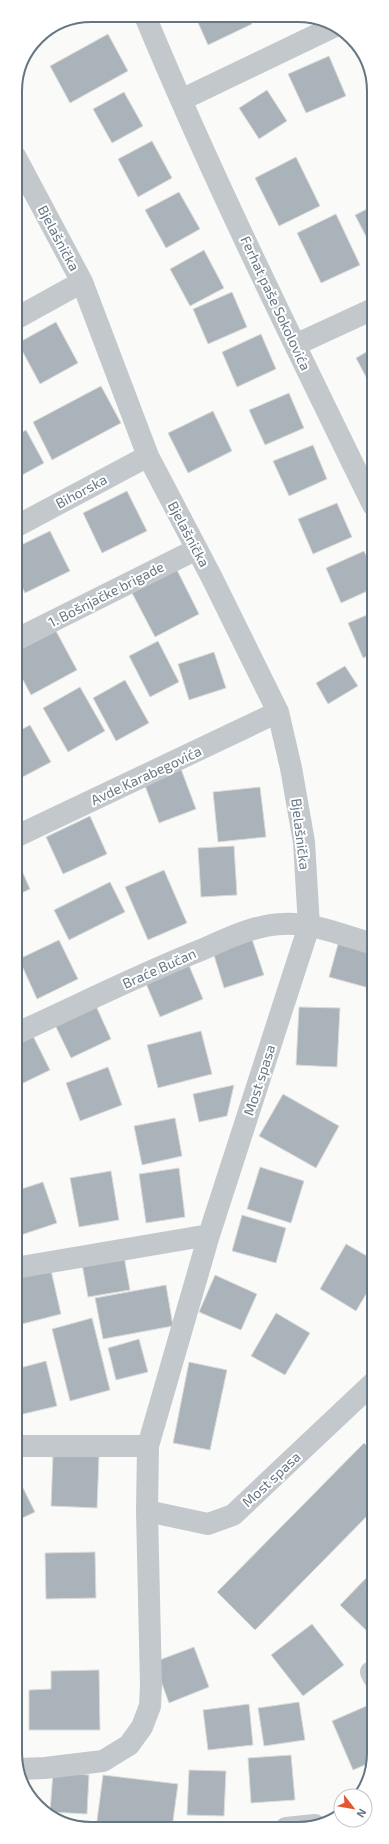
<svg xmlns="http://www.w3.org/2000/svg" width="389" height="1844" font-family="'Exo 2',sans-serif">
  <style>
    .building { fill: #aab3b9; stroke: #dcdcda }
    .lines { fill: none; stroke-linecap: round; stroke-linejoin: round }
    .street { stroke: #c3c8cc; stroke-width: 22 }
    .labels { text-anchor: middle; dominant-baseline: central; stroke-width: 4; stroke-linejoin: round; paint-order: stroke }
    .street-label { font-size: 14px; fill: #657683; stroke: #fff }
    .rim { fill: none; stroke: #657683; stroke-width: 2 }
  </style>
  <rect width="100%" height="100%" fill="#fafaf8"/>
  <!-- building -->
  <path class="building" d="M195,16l54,1 3,7 -44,21z
    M108,34l20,37 -58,32 -20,-37z
    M352,39l3,2 18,39 -2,1z
    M329,56l17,40 -40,17 -18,-39z
    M267,90l20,31 -28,18 -20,-31z
    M124,92l19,34 -31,17 -19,-34z
    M152,141l20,37 -34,19 -20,-38z
    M296,157l24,49 -41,20 -24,-48z
    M179,192l21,37 -34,19 -21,-38z
    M373,206v41l-1,1 -17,-33z
    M336,214l24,51 -39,18 -24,-50z
    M204,250l20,38 -34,18 -20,-37z
    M232,292l15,35 -39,17 -15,-35z
    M56,322l22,41 -38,21 -22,-41z
    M261,334l15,35 -39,18 -15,-35z
    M373,348v42l-17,-32z
    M15,379l7,15 -7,3z
    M101,386l20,37 -69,37 -19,-38z
    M289,393l15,35 -39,17 -16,-35z
    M213,411l19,40 -44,22 -20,-40z
    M26,430l18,33 -29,16v-43z
    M313,445l14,34 -38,17 -16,-35z
    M127,491l20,40 -45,22 -19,-40z
    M337,503l15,34 -39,17 -15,-35z
    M50,531l20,40 -45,22 -10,-20v-25z
    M364,551l10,21v16l-33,15 -15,-35z
    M176,568l23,46 -44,23 -24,-46z
    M374,612v41l-11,5 -15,-35z
    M56,631l21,39 -46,25 -16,-30v-13z
    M158,641l21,41 -29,15 -21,-41z
    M214,652l12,36 -37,12 -11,-36z
    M345,666l13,20 -30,18 -12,-21z
    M125,680l24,43 -33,18 -23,-43z
    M80,687l25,44 -37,21 -25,-44z
    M30,725l21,37 -36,19v-48z
    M181,769l15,40 -37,14 -15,-40z
    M260,787l6,50 -48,5 -5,-50z
    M90,816l17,38 -44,20 -17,-37z
    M234,846l3,49 -36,2 -3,-49z
    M15,855l15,34 -15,7z
    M164,870l23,53 -39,17 -23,-53z
    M110,882l15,30 -56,28 -15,-30z
    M252,939l12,36 -40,13 -11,-36z
    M59,940l19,39 -41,20 -18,-40z
    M338,944l36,10v16l-5,18 -40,-11z
    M188,963l15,36 -43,18 -15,-36z
    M96,1006l15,33 -40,19 -16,-33z
    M299,1007l41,1 -3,59 -41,-2z
    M374,1009v20l-7,-2z
    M201,1031l11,43 -54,14 -11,-43z
    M33,1036l17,34 -35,17v-42z
    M108,1067l14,38 -42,16 -14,-38z
    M234,1085l-7,31 -28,6 -6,-28z
    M283,1094l56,32 -23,42 -57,-32z
    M175,1118l7,38 -40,9 -8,-39z
    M260,1167l44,14 -13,42 -44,-14z
    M179,1168l6,49 -39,6 -7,-49z
    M111,1171l8,49 -40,7 -9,-49z
    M43,1182l14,41 -39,13 -3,-8v-37z
    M374,1186v13l-6,-5z
    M242,1215l44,13 -10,35 -44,-12z
    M346,1244l28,16v21l-18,30 -36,-22z
    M124,1256l6,34 -42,7 -6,-33z
    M50,1266l11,48 -39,10 -7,-29v-21z
    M215,1275l42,19 -16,36 -42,-18z
    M166,1285l7,41 -70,13 -8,-41z
    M276,1313l34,20 -25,42 -34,-19z
    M92,1318l18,72 -40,11 -18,-72z
    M139,1339l9,33 -32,8 -8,-32z
    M46,1361l11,45 -38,9 -3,-15v-31z
    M189,1362l38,8 -17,80 -37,-7z
    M364,1443l10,9v57l-119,121 -38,-38z
    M53,1454l46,2 -2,52 -46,-2z
    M20,1482l15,30 -19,9v-37z
    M95,1552l1,46 -50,1 -1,-46z
    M371,1573l3,2 -2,61 -32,-31z
    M312,1624l32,41 -41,31 -32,-41z
    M194,1647l15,40 -40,16 -15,-41z
    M99,1670l1,60h-71v-40l22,-1v-18z
    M299,1702l6,38 -41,6 -6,-38z
    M249,1704l4,41 -45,5 -5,-40z
    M371,1704l3,6v48l-2,4 -19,8 -21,-49z
    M291,1755l4,45 -44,3 -3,-45z
    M189,1770l37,1 -2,45 -37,-1z
    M53,1772l36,3 -2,39 -37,-2z
    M103,1775l75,9 -6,44h-76z"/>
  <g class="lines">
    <!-- street -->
    <path class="street" d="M145,16c69,166 149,327 228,489
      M181,100l152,-73
      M15,156l67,126 66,174 64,122 66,134 13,56 13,74 5,84 -100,309 -61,211 -1,65 4,174 -1,21 -8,21 -13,18 -26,16 -58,7 -26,1
      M15,319l67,-37
      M295,345l78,-36
      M15,527l133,-71
      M15,640l182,-91
      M15,837l263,-125
      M15,1034c62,-28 123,-59 186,-84 25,-11 53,-25 81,-26 31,-2 62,12 92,20
      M15,1268l194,-33
      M16,1446h132
      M147,1511l61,13 25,-9 141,-133
      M371,1672l3,6
      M286,1828l29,-3"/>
  </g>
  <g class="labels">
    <!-- street labels -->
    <g class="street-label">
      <text transform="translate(59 238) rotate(62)">Bjelašnička</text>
      <text transform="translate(276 303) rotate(65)">Ferhat paše Sokolovića</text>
      <text transform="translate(81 491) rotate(-28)">Bihorska</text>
      <text transform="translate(189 534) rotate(62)">Bjelašnička</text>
      <text transform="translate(106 594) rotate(-27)">1. Bošnjačke brigade</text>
      <text transform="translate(146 775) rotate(-25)">Avde Karabegovića</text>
      <text transform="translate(301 834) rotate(83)">Bjelašnička</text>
      <text transform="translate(159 968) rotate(-24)">Braće Bučan</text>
      <text transform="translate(259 1080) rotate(-72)">Most spasa</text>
      <text transform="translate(271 1479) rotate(-43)">Most spasa</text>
    </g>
  </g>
  <!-- crop -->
  <path d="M0 0H389V1844H0ZM91 22H298A69 69 0 0 1 367 91V1753A69 69 0 0 1 298 1822H91A69 69 0 0 1 22 1753V91A69 69 0 0 1 91 22Z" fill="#fff" fill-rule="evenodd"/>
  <path class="rim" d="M91 22H298A69 69 0 0 1 367 91V1753A69 69 0 0 1 298 1822H91A69 69 0 0 1 22 1753V91A69 69 0 0 1 91 22Z"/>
  <!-- north arrow -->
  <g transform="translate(353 1808) rotate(121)"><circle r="19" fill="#ffffff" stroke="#c1c8cd"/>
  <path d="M0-3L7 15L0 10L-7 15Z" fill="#e4572e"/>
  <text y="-6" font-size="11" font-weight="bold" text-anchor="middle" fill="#657683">N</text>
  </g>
</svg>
